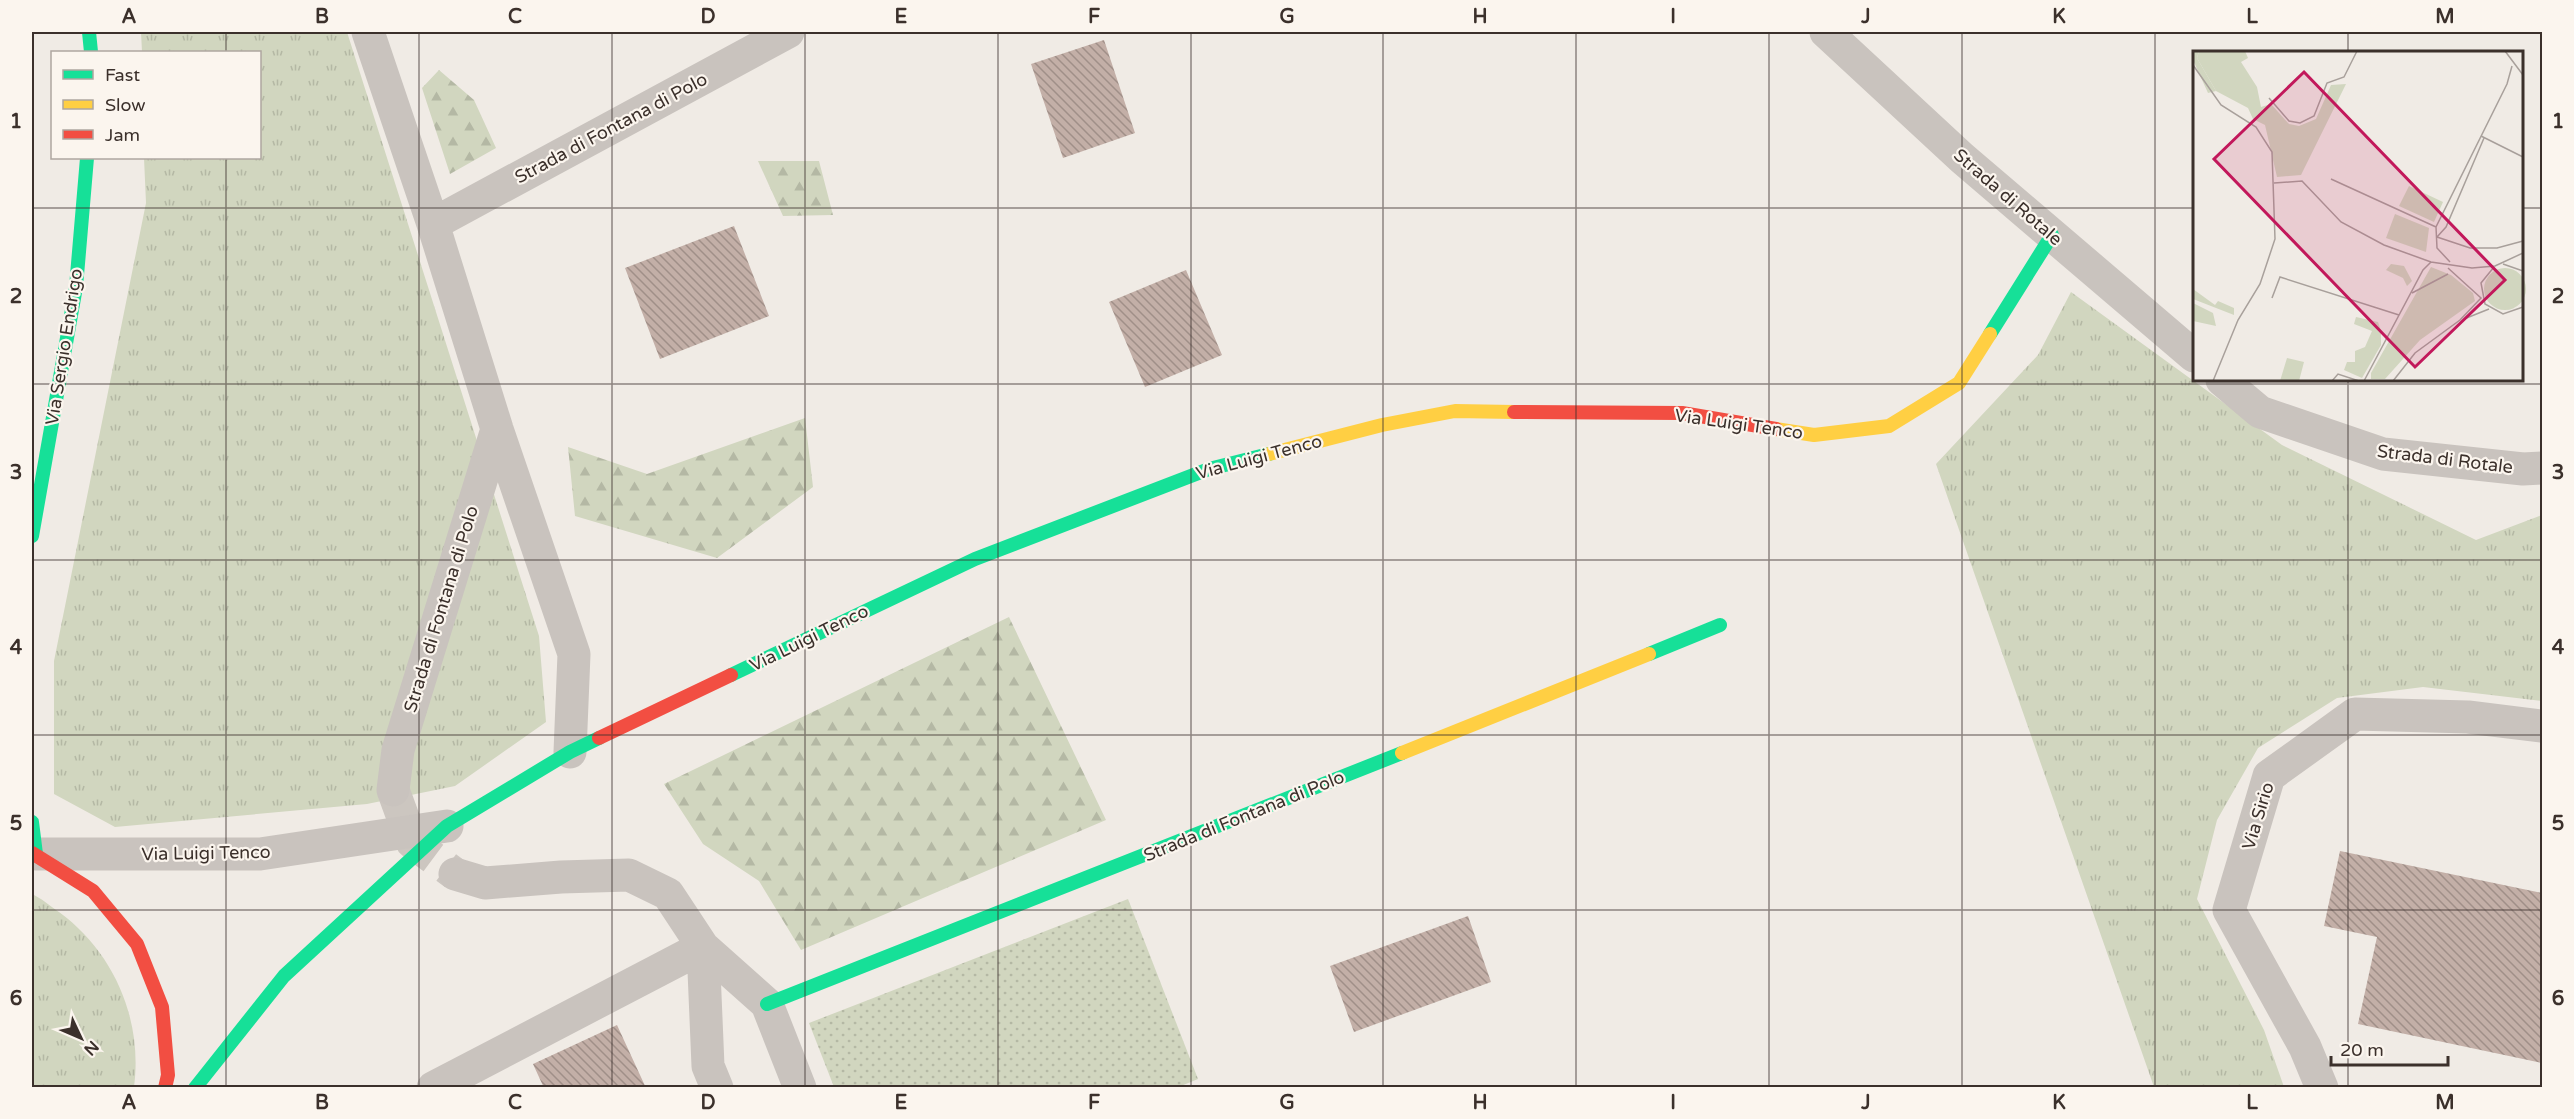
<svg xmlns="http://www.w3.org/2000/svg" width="2574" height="1119" font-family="'Varela Round',sans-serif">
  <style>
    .grass { fill: url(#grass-tufts) }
    .forest { fill: url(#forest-firs) }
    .park { fill: url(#park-dots) }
    .building { fill: url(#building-back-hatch) }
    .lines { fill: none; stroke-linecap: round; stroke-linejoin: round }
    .street-tunnel { stroke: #ccc6c0; stroke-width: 33; stroke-dasharray: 33 16; stroke-linecap: butt }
    .street { stroke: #c9c3be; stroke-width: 33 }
    .fast { stroke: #16e098; stroke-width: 14 }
    .slow { stroke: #ffcf43; stroke-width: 14 }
    .jam { stroke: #f24e42; stroke-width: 14 }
    .grid { fill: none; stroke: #3b302b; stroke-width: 1.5; stroke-opacity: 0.55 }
    .labels { text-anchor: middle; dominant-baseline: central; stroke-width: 4.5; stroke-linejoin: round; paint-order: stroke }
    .street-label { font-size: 18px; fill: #3b302b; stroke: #fbf5ee }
    .inset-road { fill: none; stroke: #a8a09b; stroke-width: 1.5 }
    .view { fill: #c2185b; fill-opacity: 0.15; stroke: #c2185b; stroke-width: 3 }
    .inset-edge { fill: none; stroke: #3b302b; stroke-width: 3 }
    .neatline { fill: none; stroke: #3b302b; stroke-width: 2 }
    .grid-label { font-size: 20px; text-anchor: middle; font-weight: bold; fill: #3b302b }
  </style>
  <defs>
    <pattern id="grass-tufts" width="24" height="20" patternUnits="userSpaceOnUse" patternTransform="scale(1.5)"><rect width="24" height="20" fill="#d1d6bf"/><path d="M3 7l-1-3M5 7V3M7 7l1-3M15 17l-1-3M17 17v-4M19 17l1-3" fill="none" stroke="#b4b8a4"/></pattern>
    <pattern id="forest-firs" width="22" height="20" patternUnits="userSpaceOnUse" patternTransform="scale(1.5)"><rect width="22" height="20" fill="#d1d6bf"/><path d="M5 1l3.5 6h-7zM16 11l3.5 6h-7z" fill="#b4b8a4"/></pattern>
    <pattern id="park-dots" width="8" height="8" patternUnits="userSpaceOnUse" patternTransform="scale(1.5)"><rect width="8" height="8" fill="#d1d6bf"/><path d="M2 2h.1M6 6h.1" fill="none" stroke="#b4b8a4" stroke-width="1.8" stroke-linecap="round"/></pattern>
    <pattern id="building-back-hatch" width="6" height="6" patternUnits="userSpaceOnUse" patternTransform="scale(1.5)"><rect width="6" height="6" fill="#c3afa7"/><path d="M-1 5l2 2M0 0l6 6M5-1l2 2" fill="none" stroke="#a08f88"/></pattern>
  </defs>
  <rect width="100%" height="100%" fill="#f0ebe5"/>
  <!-- grass -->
  <path class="grass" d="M141,32h206l192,604 7,86 -91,64 -88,18 -252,23 -61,-33v-133l92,-458 -2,-45h116v-106h-118z
    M2071,292l211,153 194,95 66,-25v186l-119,-14 -86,11 -79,50 -41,72 -20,79 67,131 20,57h-130l-218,-623 102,-109z
    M32,894c9,4 18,12 27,18 55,40 84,108 75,175h-102z"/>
  <!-- forest -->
  <path class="forest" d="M439,70l35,30 22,48 -46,26 -28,-86z
    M758,161h61l14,54 -50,1z
    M805,418l8,69 -96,71 -142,-42 -7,-69 79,27z
    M1009,617l97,203 -305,130 -42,-69 -56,-37 -39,-60z"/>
  <!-- park -->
  <path class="park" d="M1128,899l70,180 -22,9 -342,-1 -25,-64z"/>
  <!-- building -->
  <path class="building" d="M1104,40l31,93 -72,25 -32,-94z
    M734,226l35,90 -109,43 -35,-91z
    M1186,270l36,85 -77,32 -36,-85z
    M2340,851l202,42v170l-184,-39 19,-87 -53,-11z
    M1468,916l23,66 -137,50 -24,-66z
    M617,1025l29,63h-102l-11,-24z"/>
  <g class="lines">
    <!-- street-tunnel -->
    <path class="street-tunnel" d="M393,790l19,52 43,32"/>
    <!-- street -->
    <path class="street" d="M368,32l65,192 64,205 77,225 -4,98
      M1826,32l136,126 232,198
      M433,224l355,-192
      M2222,380l38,32 123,42 140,15 19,-1
      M393,790l5,-40 99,-321
      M36,854h224l187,-28
      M455,874l30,9 76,-6 68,-2 39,19 35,53 64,57 33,84
      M703,947l5,119 9,22
      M433,1088l270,-141
      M2322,1088l-17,-41 -76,-137 40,-134 86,-62 113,3 74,9"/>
    <!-- fast -->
    <path class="fast" d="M89,32l2,20
      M1990,334l62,-99
      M32,536l44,-249 11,-129
      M1649,654l71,-29
      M731,675l244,-116 234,-90 60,-15
      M32,822l4,32
      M767,1004l635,-251
      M195,1088l89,-112 163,-150 123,-74 29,-14"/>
    <!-- slow -->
    <path class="slow" d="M1776,429l38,6 75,-9 70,-43 31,-49
      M1269,454l113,-29 73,-14 59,1
      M1402,753l247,-99"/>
    <!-- jam -->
    <path class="jam" d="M1514,412l168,1 94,16
      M599,738l132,-63
      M32,853l61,38 44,53 25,63 6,68 -3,13"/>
  </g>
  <!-- grid -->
  <path class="grid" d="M226,32v20M419,32v1056M612,32v1056M805,32v1056M998,32v1056M1191,32v1056M1383,32v1056M1576,32v1056M1769,32v1056M1962,32v1056M2155,32v1056M2348,32v20M226,158v930M32,208h2162M2522,208h20M2348,380v708M32,384h2510M32,560h2510M32,735h2510M32,910h2510"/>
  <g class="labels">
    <!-- street labels -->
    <g class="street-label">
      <text transform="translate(611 128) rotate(-28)">Strada di Fontana di Polo</text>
      <text transform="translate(2008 197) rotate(41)">Strada di Rotale</text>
      <text transform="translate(64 347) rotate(-81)">Via Sergio Endrigo</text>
      <text transform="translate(1739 424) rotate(8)">Via Luigi Tenco</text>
      <text transform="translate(1259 457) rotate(-15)">Via Luigi Tenco</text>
      <text transform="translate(2445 459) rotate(7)">Strada di Rotale</text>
      <text transform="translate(441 609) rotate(-73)">Strada di Fontana di Polo</text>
      <text transform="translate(809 638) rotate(-26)">Via Luigi Tenco</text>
      <text transform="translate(1244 816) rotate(-22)">Strada di Fontana di Polo</text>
      <text transform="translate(2258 816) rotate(-73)">Via Sirio</text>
      <text transform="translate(206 853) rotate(-1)">Via Luigi Tenco</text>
    </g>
  </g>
  <!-- overview -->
  <g transform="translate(2193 51)">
    <rect width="330" height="330" fill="#f0ebe5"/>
    <path d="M6,0h46l3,7 -7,4 16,25 4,20 10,-3 18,20 10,2 17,-7 15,-34 15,-1 -45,91 -24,2 -12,-52 -12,-6 -5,-11 -32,-17 -19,-33zM238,216l20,8 22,18 2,8 -55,39 -35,39h-14v-6zM291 238a21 21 0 1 1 42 0a21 21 0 1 1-42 0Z" fill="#d1d6bf"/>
    <path d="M0,0h6l-2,7 19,33 -8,2 -15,-33zM202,163l34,14 -3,24 -40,-14zM198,213l13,2 8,15 -5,5 -4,-8 -17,-8zM0,238l22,16 3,-4 16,7v7l-41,-16zM0,252l20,10 3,13 -23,-5zM163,266l22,5 3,9v14l-19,33 -18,-8 3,-8h8v-11l10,-4 7,-16 -18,-7zM94,307l17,4 -5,19h-19z" fill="#d1d6bf"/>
    <path d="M216,135l34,16 -9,20 -35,-16z" fill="#d1d6bf"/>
    <path class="inset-road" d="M312,0l18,24M0,14l28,40 35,22 16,25 3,87 -15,45 -22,36 -25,61M76,47l20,23 11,2 14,-7 13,-33 17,-6 13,-26M288,85l42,21M138,128l105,48M81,132l28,-2 39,41 43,23 47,17 41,6 23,-2 28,-13M244,186l9,-10 38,-89M244,186l33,11h27l26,-7M257,211l-13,-14 -1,-21 71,-143 5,-18M310,213l20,7M301,216l-13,16 4,21 18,10 20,-7M219,242l36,-19M79,247l8,-21 119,38M271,268l25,-10M139,330l6,-7 21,7M171,330l59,-111 8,-8M200,330l22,-28 45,-33 21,-22 -33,-30"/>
    <path class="view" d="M111,21l201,208 -90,87 -201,-208z"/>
    <rect width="330" height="330" class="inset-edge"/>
  </g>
  <!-- border -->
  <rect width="2574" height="1119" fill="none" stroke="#fbf5ee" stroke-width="66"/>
  <!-- legend -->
  <rect x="51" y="51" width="210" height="108" fill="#fbf5ee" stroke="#aea6a0" stroke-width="1.5"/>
  <rect x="63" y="70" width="30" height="9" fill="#16e098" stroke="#aea6a0" stroke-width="1.5"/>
  <text x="105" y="81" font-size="18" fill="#3b302b">Fast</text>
  <rect x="63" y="100" width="30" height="9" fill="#ffcf43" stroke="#aea6a0" stroke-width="1.5"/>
  <text x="105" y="111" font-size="18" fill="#3b302b">Slow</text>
  <rect x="63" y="130" width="30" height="9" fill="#f24e42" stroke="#aea6a0" stroke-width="1.5"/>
  <text x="105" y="141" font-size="18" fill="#3b302b">Jam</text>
  <!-- north arrow -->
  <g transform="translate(81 1038) rotate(134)" stroke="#fbf5ee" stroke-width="4.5" paint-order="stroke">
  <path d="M0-4.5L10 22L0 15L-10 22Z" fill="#3b302b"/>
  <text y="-9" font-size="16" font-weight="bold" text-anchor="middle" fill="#3b302b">N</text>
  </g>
  <!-- scale -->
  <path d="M2331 1056v9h117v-9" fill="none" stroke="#3b302b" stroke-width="3"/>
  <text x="2340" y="1056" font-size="18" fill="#3b302b" stroke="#fbf5ee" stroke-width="4.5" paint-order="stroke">20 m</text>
  <rect x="33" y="33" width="2508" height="1053" class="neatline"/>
  <g class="grid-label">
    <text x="129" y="23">A</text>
    <text x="322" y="23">B</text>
    <text x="515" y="23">C</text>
    <text x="708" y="23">D</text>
    <text x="901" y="23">E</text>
    <text x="1094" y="23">F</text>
    <text x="1287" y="23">G</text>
    <text x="1480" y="23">H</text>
    <text x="1673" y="23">I</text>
    <text x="1866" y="23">J</text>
    <text x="2059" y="23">K</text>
    <text x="2252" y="23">L</text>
    <text x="2445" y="23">M</text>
    <text x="16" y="128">1</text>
    <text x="2558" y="128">1</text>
    <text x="16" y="303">2</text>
    <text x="2558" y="303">2</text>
    <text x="16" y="479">3</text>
    <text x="2558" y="479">3</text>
    <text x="16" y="654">4</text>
    <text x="2558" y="654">4</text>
    <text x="16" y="830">5</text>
    <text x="2558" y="830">5</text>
    <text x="16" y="1005">6</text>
    <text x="2558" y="1005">6</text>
    <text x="129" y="1109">A</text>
    <text x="322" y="1109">B</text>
    <text x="515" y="1109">C</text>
    <text x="708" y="1109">D</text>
    <text x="901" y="1109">E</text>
    <text x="1094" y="1109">F</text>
    <text x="1287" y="1109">G</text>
    <text x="1480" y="1109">H</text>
    <text x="1673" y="1109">I</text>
    <text x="1866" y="1109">J</text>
    <text x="2059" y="1109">K</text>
    <text x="2252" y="1109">L</text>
    <text x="2445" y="1109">M</text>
  </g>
</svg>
